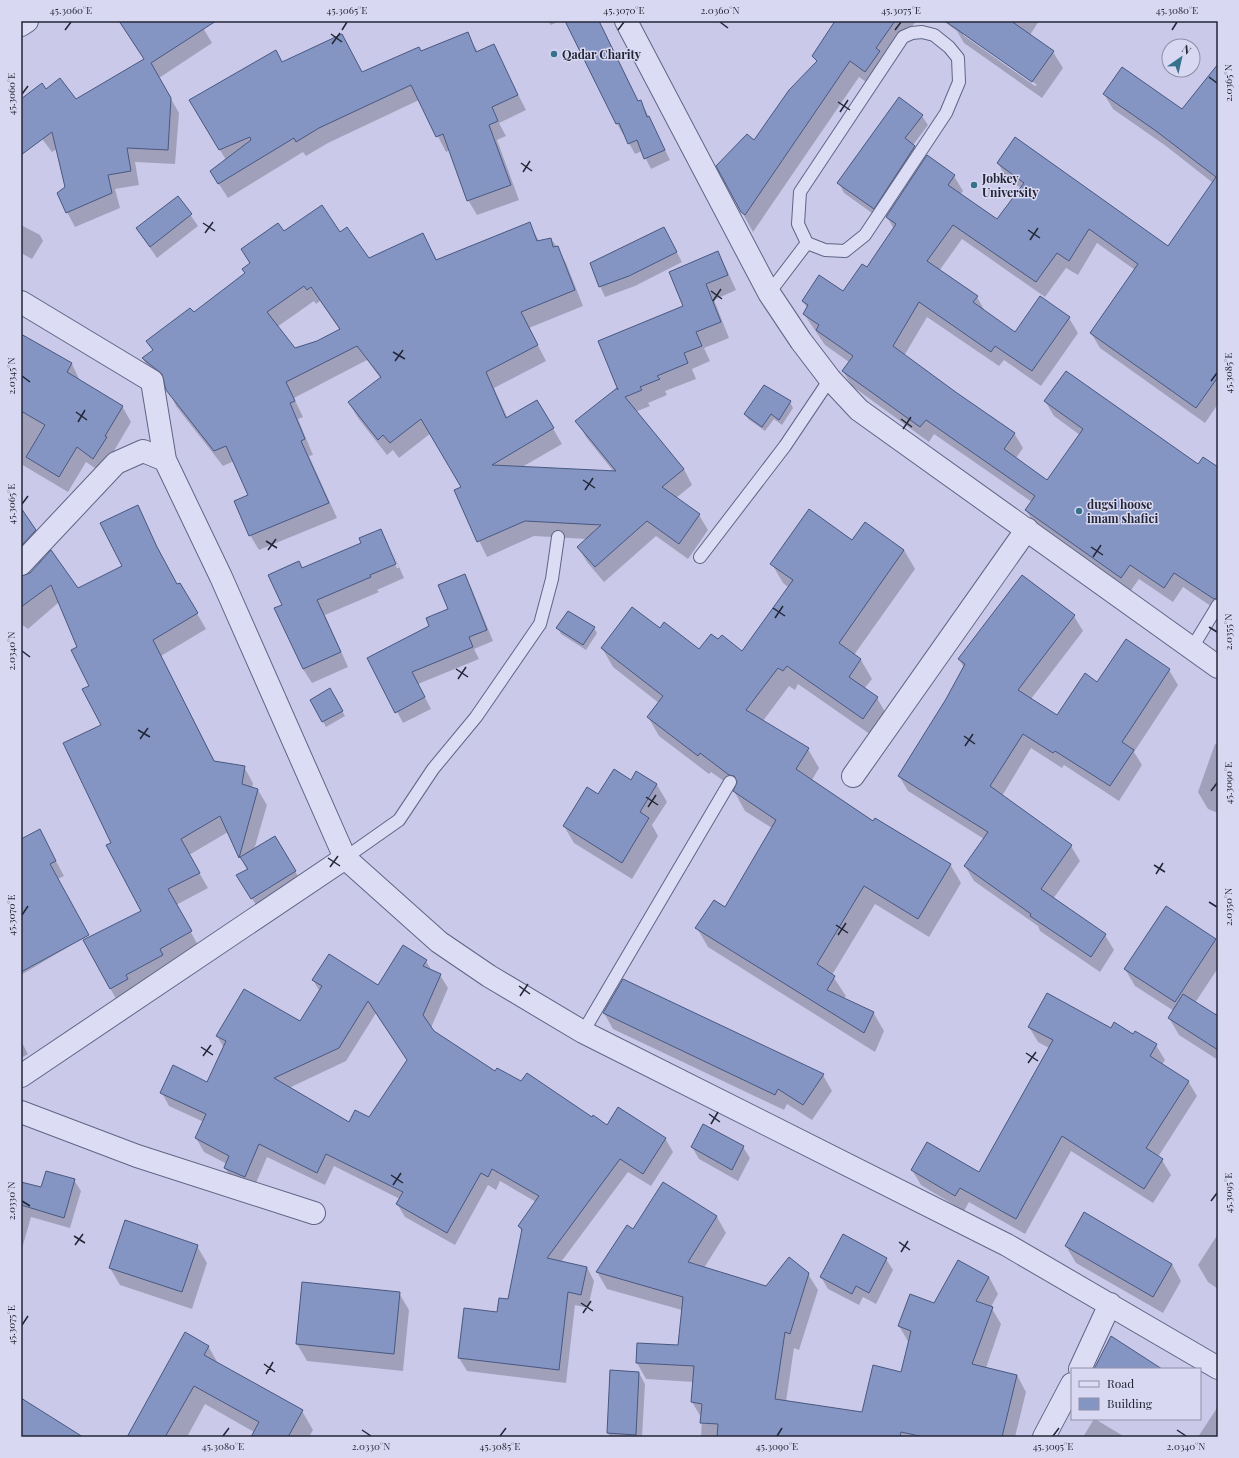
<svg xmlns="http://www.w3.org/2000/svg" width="1239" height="1458" font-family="'Playfair Display',serif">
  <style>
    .shadow { fill: #0003; fill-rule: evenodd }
    .building { fill: #8495c3; stroke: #495880; fill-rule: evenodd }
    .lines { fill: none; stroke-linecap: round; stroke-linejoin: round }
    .lane-casing { stroke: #606584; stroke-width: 14 }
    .street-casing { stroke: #606584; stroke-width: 24 }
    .lane { stroke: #dcdcf5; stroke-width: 12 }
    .street { stroke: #dcdcf5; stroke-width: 22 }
    .ticks { fill: none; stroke: #222636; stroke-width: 1.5 }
    .poi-dot { fill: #37728c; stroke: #d9d8f2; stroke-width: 1.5 }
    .labels { text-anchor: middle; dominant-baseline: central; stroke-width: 3; stroke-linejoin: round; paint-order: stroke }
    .poi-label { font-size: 12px; font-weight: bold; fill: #222636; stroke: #d9d8f2; text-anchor: start }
    .neatline { fill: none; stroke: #222636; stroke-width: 1.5 }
    .ticks-label { font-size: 10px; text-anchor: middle; fill: #222636 }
  </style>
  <rect width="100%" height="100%" fill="#cac9ea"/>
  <!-- shadow -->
  <path class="shadow" d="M119,21h80l13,22 -53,35 20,35 -4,51 -40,-2 4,23 -24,4 5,19 -45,19 -8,-15 -1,-24 -9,-39 -5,3 -26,-34 -5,-8v-9l25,-11 30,10 69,-40z
    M548,21h11l-8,4z
    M566,21h33l39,81 2,-1 6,10 24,49 -19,9 -9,-18 -7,3 -11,-20h-1l-6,-10z
    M837,21h79l-30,43 -11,24 -16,-11 -106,155 -36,-66 38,-24 62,-80 -3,-6z
    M943,21h96l-9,14 23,17 10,16 -21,30 -78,-55 -7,-12zM963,32l74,53 -2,1 -72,-51z
    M467,34l11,18 15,-7 33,65 -27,13 7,13 -9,4 22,60 -42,15 -9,-15 -18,-50 -4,2 -27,-52 -91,43 -22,13 -3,-4 -75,46 -17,-26 15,-12 -27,-45 83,-52 80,10z
    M1218,66v338l-13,19 -105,-75 -9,-15 44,-63 -38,-27 -19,32 -12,-7 -21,29 -83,-58 -23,32 38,26 9,16 30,21 53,-16 9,15 -37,53 -37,-26 -5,6 -72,-49 -23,39 52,38 58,39 9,15 -7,10 31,23 33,-46 -26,-19 -9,-15 153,64 20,3v143l-35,-24 -10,15 -34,-23 -10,14 -94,-68 -9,-15 6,-8 -98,-68 -5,8 -77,-56 -9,-15 6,-9 -24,-17 -21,-31 3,-6 -4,-7 40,-9 24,-24 27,-39 -7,-12 67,-41 9,15 -3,4 38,26 23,-33 -15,-10 -8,-15 171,85 44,-65 -47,-37 -53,-37 -9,-15 78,16z
    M922,116l6,9 -15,20 7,12 -41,61 -35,-25 -5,-10z
    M178,197l20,29 -41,32 -20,-29z
    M529,223l10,18 12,-2 6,8 9,16 17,43 -54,22 17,33 -52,27 14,31 29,-18 25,43 -40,23 92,5 -28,-35 -9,-16 44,-27 63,-88 33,-54 9,16 10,22 -22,10 15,38 -25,10 6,13 -18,8 4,10 -31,12 2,4 -19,8 2,3 -15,6 49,57 8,16 -16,13 23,17 9,15 -20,29 -32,-23 -52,46 -17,-20 -9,-15 9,-8 -53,-3 -47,21 -32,-66 8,-4 -32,-54 -32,25 -6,-8 -6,5 -29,-37 -9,-15 32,-24 -14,-19 -73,38 9,19 -5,2 15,36 -4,1 28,62 -78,32 -9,-15 -1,-40 -15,-34 -11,5 -47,-60 -10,-22 -14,-10 -9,-15 10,-8 -5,-10 46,-27 52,-40 4,-10 -8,-14 41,-17h57l28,26 55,-25 14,26zM314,301l2,3 4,-3 20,29 -23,12 -23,7 -17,-22z
    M21,225l19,10 3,6 -11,18 -11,-6z
    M670,239l12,23 -47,24 -30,11 -5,-11z
    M21,335l51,29 8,17 42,25 9,16 -17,29 1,3 -13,19 -16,-11 -18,30 -47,-28z
    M790,402l3,6 -11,17 -8,-6 -9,12 -17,-12 -3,-5z
    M137,507l40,78 3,-1 26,45 -45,27 54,106 29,5 9,16 -1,5 6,2 9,15 -13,45 41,21 7,12 -43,26 -15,-22 3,-17 -19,-38 -39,23 19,33 -32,17 23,42 -80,57 -9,-16 32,-77 -30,-68 -9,-117 -25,-78 -19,-46 -31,27 -7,-5v-47h4l26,-25 27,38 45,-24z
    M21,519l14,11 9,16 -23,24z
    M380,530l8,14h-2l11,24h2l-10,-24 15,34 -27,12 2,2 -54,23 23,52 -36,16 -9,-14 -20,-63 19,-37 60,-26z
    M852,541l52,9 11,19 -61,86 7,5 11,19 -8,10 13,9 11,19 -14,20 -76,-53 -3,6 -6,-4 -26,35 45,28 11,19 -7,12 62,42 76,42 11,19 -32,54 -54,-33 -43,71 14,21 -3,3 30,13 11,19 -9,21 -167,-105 -11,-19 28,-20 47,-80 -27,-17 -11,-20 1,-2 -24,-17 -2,2 -50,-38 -11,-19 11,-14 -46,-36 -11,-19 58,-18 39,21 20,-11 24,12 45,-65 -5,-4 -11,-19z
    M464,575l7,12 22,54 -19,8 5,10 -61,25 13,25 -28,14 -34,-65 61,-32 19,-17z
    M1074,616l9,15 -52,68 26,17 40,-33 72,-13 9,15 -44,67 8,13 -23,36 -55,-36 -2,3 -31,-20 -29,48 69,50 9,15 -27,38 52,36 9,15 -14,22 -60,-41 -2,-5 -64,-45 -9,-15 19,-27 -76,-48 -9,-15 48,-76 17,-32 -5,-9z
    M558,628h36l3,5 -11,17 -25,-16z
    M329,689l16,27 -19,11 -15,-27z
    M1215,744l3,1v68l-10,-4 -10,-17z
    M637,773l20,12 10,17 -15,23 6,11 -26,43 -58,-36 -10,-17 67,-45z
    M40,831l24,45 -6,3 30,56 -67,40v-135z
    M1215,940l3,5v23l-23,35 23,14v43l-39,-25 -10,-17 5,-7 -39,-25 -10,-17z
    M426,961l6,10 8,4 8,13 -17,40 2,4 63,40 111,54 58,12 8,14 -22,34 -23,-14 -67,90 26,5 7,14 -6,27 -13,-3 -9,78 -99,-12 -8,-13 50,-58 13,-68 -3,-6 17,-24 -36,-21 -4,9 -8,-5 -33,60 -50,-28 -8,-13 3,-5 -66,-33 -9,19 -58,-28 -14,33 -20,-9 -8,-13 2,-4 -23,-12 -8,-14 8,-16 -35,-16 -7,-13 46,-10 16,-35 -7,-12 83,-14 20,-30 -7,-12 66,6zM376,1013l32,48 -38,57 -21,5 -60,-35 57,-27z
    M604,1013l219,62 9,16 -20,29 -25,-16 -3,6 -171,-81z
    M1029,1027l82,3 23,5 22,10 9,15 -3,5 26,16 9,15 -39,61 4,3 9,15 -18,28 -82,-52 -46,83 -56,-32 -5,9 -43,-26 -9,-15 67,4 70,-126 -11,-6z
    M21,1041l7,13 -7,4z
    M692,1147h51l7,11 -12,23 -39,-22z
    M74,1180l7,11 -11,37 -39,-11 -10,35v-69l21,6z
    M663,1183l54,34 9,16 -22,35 62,20 42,-14 10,16 -19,60 -5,-2 -8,54 76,11 40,-40 7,-30 -10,-17 35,-21 55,-28 9,17 -7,13 10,17 -15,44 31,7 9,17 -11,45h-314l1,-18 -10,-17 2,-20 -48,-3 -9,-16 42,-17 3,-36 -75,-21 -10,-17 37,-41z
    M1218,1234v55l-10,-7 -10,-17z
    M197,1246l10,17 -15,46 -72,-24 -10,-17z
    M1066,1246l106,18 9,17 -18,32 -87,-50z
    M886,1259l7,11 -17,34 -13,-7 -4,8 -31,-16 -7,-12z
    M399,1293l10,17 -6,61 -96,-10 -10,-17z
    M208,1346l11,19 83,46 11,19 -4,7h-57l2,-5 -49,-28 -18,33h-59z
    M639,1373l6,11 -3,53h-32l-2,-4z
    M1217,1408l1,29h-20z
    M1094,1419h1l30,18h-42z"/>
  <!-- building -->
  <path class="building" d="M119,21h97l-65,42 20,35 -3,52 -41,-2 4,23 -23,4 4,18 -46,20 -9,-20 8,-6 -13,-55 -31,23v-56l21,-16 4,6 14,-11 16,21 68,-40z
    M565,21h34l39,80 3,-1 6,17 2,-1 16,34 -21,9 -7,-19 -9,4 -9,-21 -3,1z
    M835,21h60l-19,27 4,3 -15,21 -15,-11 -105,154 -4,-3 -25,-46 31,-32 7,6 35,-50 28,-29 -5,-5z
    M945,21h66l43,30 -22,31z
    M468,32l8,20 18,-8 24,51 -26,12 6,14 -9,4 22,60 -44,16 -24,-67 -7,3 -25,-52 -92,43 -23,14 -2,-4 -76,46 -8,-13 41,-31 -1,-3 -31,13 -30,-50 87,-50 6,12 60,-28 20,38 57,-25 2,4z
    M1218,64v313l-22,31 -106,-75 48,-69 -49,-35 -20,32 -12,-8 -21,29 -83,-57 -26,36 51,35 -5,6 42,30 25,-36 30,21 -38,54 -37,-25 -4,6 -72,-50 -26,44 64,47 58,40 -11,16 43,31 36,-51 -39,-28 22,-30 132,93 5,-7 15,10v131l-4,1 -40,-26 -10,15 -34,-23 -9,13 -96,-68 10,-14 -109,-76 -6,7 -78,-56 11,-15 -37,-26 3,-5 -16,-11 5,-9 -6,-4 17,-26 24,16 19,-27 5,3 29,-43 -10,-7 41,-62 28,20 -7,10 49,34 27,-36 -27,-20 18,-26 153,109 48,-69 -60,-46 -53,-37 19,-27 60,42z
    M899,97l24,18 -18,23 10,8 -41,63 -37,-26z
    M178,196l14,18 -42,33 -14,-19z
    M322,205l18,27 7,-5 22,31 54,-25 13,27 94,-38 7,19 14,-3 2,9 5,-1 17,44 -54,22 17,33 -52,27 20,46 31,-18 17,28 -62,37 124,6 -41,-50 42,-33 1,2 -20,-49 85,-35 -14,-34 49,-21 10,24 -22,9 15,38 -25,10 6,14 -18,7 4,10 -31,13 3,3 -20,8 2,3 -17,7 59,72 -22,18 38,27 -21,30 -32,-23 -52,46 -18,-20 24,-22 -76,-4 -48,21 -23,-52 7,-3 -40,-68 -31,24 -7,-8 -5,5 -30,-38 33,-25 -24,-31 -71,36 9,19 -5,2 15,36 -4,2 28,62 -80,33 -15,-35 14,-6 -22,-49 -12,5 -48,-61 -4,-16 -20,-16 11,-8 -7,-9 44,-33 4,4 51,-39 -3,-4 8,-6 -9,-14 37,-26 6,8zM304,286l3,4 4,-3 29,42 -23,12 -22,7 -28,-36z
    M664,227l13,25 -48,24 -30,11 -9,-24z
    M21,334l51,29 -5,9 56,34 -18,30 2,1 -14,22 -16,-12 -18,30 -33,-20 19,-32 -24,-14z
    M764,385l27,16 -12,19 -8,-6 -9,13 -18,-13z
    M138,505l19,42 20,37 3,-1 18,30 -45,27 61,121 31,5 -3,18 16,5 -19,69 -19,-42 -39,23 19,34 -32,16 24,42 -32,18 3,6 -37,20 2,4 -18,10 -27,-49 58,-29 -35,-66 5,-2 -48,-100 38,-18 -19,-36 7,-3 -18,-36 6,-3 -26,-62 -30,22v-31l9,-3 21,-23 27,38 44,-22 -22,-43z
    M21,508l15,22 -15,16z
    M809,509l43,31 13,-18 39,28 -65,93 22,16 -12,18 29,20 -15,22 -76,-53 -4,5 -5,-3 -32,42 63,38 -13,21 77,52 2,-3 76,46 -33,55 -54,-33 -47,78 18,12 -8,14 47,22 -10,21 -169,-105 19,-28 11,7 51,-87 -43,-29 4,-9 -3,-6 -5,-1 -29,-22 -2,3 -51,-39 16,-21 -62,-48 31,-41 28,21 4,-6 35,27 12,-15 7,5 4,-4 20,16 51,-71 -23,-16z
    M381,529l15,35 -26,11 1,2 -54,23 24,52 -38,17 -29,-61 8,-3 -14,-30 31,-14 3,7 59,-25 -2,-5z
    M465,574l22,56 -18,7 4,10 -61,25 13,25 -30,16 -28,-55 62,-32 -3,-8 22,-9 -10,-24z
    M1022,575l53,40 -57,75 39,25 28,-42 12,9 29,-43 44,30 -48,73 12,8 -24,36 -55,-35 -2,2 -30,-19 -33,52 82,59 -31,44 65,45 -15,23 -61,-41 1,-2 -67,-48 24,-34 -90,-56 48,-77 19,-35 -7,-5z
    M568,611l27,16 -12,18 -27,-17z
    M330,688l13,23 -21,11 -12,-22z
    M614,769l17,11 5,-9 21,13 -17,28 9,6 -27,45 -59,-37 24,-39 11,7z
    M40,829l16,32 -6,3 39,71 -68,37v-133z
    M275,836l21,35 -45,28 -15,-24 12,-6 -8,-12z
    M1166,906l50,33 -41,63 -51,-33z
    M403,945l24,15 -4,6 18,8 -18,41 11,16 61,40 2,-3 24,13 6,-8 65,44 1,-2 14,10 11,-18 48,31 -23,36 -23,-15 -73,99 40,9 -6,28 -13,-3 -9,78 -101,-12 6,-50 33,4 2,-14 9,1 14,-70 -4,-3 21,-30 -47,-27 -4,8 -7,-4 -34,60 -51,-29 7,-12 -77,-38 -9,19 -58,-29 -14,33 -21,-9 5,-12 -34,-18 11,-24 -46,-21 13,-28 34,17 19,-41 -10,-5 28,-47 56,32 22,-35 -10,-6 17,-26 49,31zM368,1001l39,59 -38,57 -14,-7 -6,12 -75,-44 65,-30z
    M623,979l201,95 -21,31 -25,-16 -3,6 -172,-82z
    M1047,993l64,35 3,-6 19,12 2,-3 22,13 -7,12 39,25 -43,67 17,11 -19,30 -82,-53 -46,83 -56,-31 -5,8 -44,-26 16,-28 52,30 74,-132 -25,-13z
    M1183,994l35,22v34l-50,-32z
    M703,1124l41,22 -12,24 -41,-23z
    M46,1171l29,8 -11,39 -43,-13v-23l20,5z
    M663,1182l54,34 -29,46 78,24 23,-29 20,16 -19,61 -5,-2 -10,67 87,13 11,-47 28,7 10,-41 -13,-5 12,-32 24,9 24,-43 31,17 -13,24 17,6 -21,57 45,11 -15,62h-78l-23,-5 -1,5h-183l1,-13 -18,-1 2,-19 -11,-2 3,-36 -58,-3 1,-20 41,2 5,-48 -87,-25 31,-47 6,4z
    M1084,1212l88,52 -19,33 -88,-51z
    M125,1220l73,25 -16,47 -73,-24z
    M843,1234l44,24 -18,35 -13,-7 -4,8 -32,-17z
    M302,1282l98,10 -6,62 -98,-10z
    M185,1332l24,14 -5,9 99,55 -15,27h-37l8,-15 -65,-36 -29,51h-38z
    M1111,1336l51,33h-68z
    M610,1370l29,2 -3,63 -29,-2z
    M21,1398l62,39h-62z"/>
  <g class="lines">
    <!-- lane casing -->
    <g class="lane-casing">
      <path id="lane" d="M769,293l38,-50 -9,-19 2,-32 103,-155 9,-4 10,-1 12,3 15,12 9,11 1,24 -13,31 -81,122 -20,16 -20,-1 -18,-7
        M700,557l85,-111 45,-67
        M1192,648l26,-43
        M345,858l54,-38 34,-51 43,-52 64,-93 12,-45 6,-42
        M583,1032l147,-250"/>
    </g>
    <!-- street casing -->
    <g class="street-casing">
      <path id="street" d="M626,21l143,272 32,48 29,38 29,31 359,257
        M21,25l6,-4
        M21,302l131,79 13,79
        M21,564l95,-101 27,-12 22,9 56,117 124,281 94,84 50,34 94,56 424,213 211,123
        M853,776l174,-247
        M21,1076l324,-218
        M21,1112l116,44 177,57
        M1080,1369l30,-65
        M1044,1437l28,-53"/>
    </g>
    <!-- lane -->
    <use href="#lane" class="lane"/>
    <!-- street -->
    <use href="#street" class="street"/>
  </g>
  <!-- ticks -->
  <path class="ticks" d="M720,22l8,6M65,30l6,-8M342,30l5,-8M618,30l6,-8M895,30l6,-8M1172,30l5,-8M331,34l11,8M332,44l8,-11M1209,77l8,6M22,94l6,-8M838,102l12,8M840,112l8,-12M521,163l11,8M523,172l7,-11M203,223l12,8M1028,230l12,8M205,233l8,-11M1030,240l8,-12M711,291l11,8M713,301l8,-12M393,352l12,7M395,361l8,-11M22,376l8,6M1211,381l6,-8M76,412l11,8M901,419l11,8M78,422l7,-12M903,429l8,-12M583,480l12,8M585,490l8,-12M22,504l6,-8M266,541l11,7M1091,547l12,8M268,550l8,-11M1093,557l8,-12M773,608l12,8M775,618l8,-12M1209,627l8,5M22,651l8,6M456,669l12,8M458,679l8,-12M138,730l12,7M964,736l11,8M140,739l8,-11M965,746l8,-12M1211,791l6,-8M646,797l12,8M648,807l8,-12M328,858l12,8M1154,865l11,7M330,867l8,-11M1156,874l7,-11M1209,902l8,5M22,915l6,-9M836,925l12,8M838,935l8,-12M519,986l11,8M520,996l8,-12M201,1047l12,8M1026,1053l12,8M203,1056l8,-11M1028,1063l8,-11M709,1114l11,8M711,1124l7,-12M391,1175l12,8M393,1185l8,-12M22,1201l8,5M1211,1201l6,-8M74,1236l11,7M899,1242l11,8M75,1245l8,-11M901,1252l7,-11M581,1303l12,8M583,1313l8,-12M22,1325l6,-9M264,1364l11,8M266,1374l7,-12M362,1430l9,6M1177,1430l9,6M223,1436l6,-8M500,1436l6,-8M777,1436l5,-8M1053,1436l6,-8"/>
  <!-- markers -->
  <g class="poi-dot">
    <circle cx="554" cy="54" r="4"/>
    <circle cx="974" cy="185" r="4"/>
    <circle cx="1079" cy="511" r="4"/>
  </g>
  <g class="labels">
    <!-- poi labels -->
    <g class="poi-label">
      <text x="562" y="54">Qadar Charity</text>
      <text x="982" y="178">Jobkey<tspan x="982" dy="14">University</tspan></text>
      <text x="1087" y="504">dugsi hoose<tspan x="1087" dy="14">imam shafici</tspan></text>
    </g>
  </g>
  <!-- border -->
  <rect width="1239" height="1458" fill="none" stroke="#d9d8f2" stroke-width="44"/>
  <!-- legend -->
  <rect x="1071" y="1368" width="130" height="52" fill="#d9d8f2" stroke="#9091a7"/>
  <rect x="1079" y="1381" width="20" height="6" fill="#dcdcf5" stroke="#9091a7"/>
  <text x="1107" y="1388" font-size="12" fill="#222636">Road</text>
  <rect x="1079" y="1398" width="20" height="12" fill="#8495c3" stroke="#9091a7"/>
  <text x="1107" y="1408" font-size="12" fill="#222636">Building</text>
  <!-- north arrow -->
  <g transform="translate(1181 58) rotate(34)"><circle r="19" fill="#d9d8f2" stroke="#9091a7"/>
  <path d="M0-3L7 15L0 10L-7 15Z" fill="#37728c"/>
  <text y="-6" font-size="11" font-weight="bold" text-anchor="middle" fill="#222636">N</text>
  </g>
  <rect x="22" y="22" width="1195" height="1414" class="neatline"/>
  <g class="ticks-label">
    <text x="71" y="14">45.3060°E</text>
    <text x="347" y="14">45.3065°E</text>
    <text x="624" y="14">45.3070°E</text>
    <text x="720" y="14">2.0360°N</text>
    <text x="901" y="14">45.3075°E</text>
    <text x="1177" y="14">45.3080°E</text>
    <text transform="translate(1228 83) rotate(-90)" y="4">2.0365°N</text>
    <text transform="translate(11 94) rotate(-90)" y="4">45.3060°E</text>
    <text transform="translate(1228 373) rotate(-90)" y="4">45.3085°E</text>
    <text transform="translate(11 376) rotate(-90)" y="4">2.0345°N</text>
    <text transform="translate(11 504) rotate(-90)" y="4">45.3065°E</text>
    <text transform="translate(1228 632) rotate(-90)" y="4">2.0355°N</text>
    <text transform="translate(11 651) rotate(-90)" y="4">2.0340°N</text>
    <text transform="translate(1228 783) rotate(-90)" y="4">45.3090°E</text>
    <text transform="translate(1228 907) rotate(-90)" y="4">2.0350°N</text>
    <text transform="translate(11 915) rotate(-90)" y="4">45.3070°E</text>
    <text transform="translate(1228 1193) rotate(-90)" y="4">45.3095°E</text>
    <text transform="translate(11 1201) rotate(-90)" y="4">2.0330°N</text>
    <text transform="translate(11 1325) rotate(-90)" y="4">45.3075°E</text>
    <text x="223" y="1450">45.3080°E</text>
    <text x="371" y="1450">2.0330°N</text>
    <text x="500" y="1450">45.3085°E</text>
    <text x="777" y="1450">45.3090°E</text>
    <text x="1053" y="1450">45.3095°E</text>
    <text x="1186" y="1450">2.0340°N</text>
  </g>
</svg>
